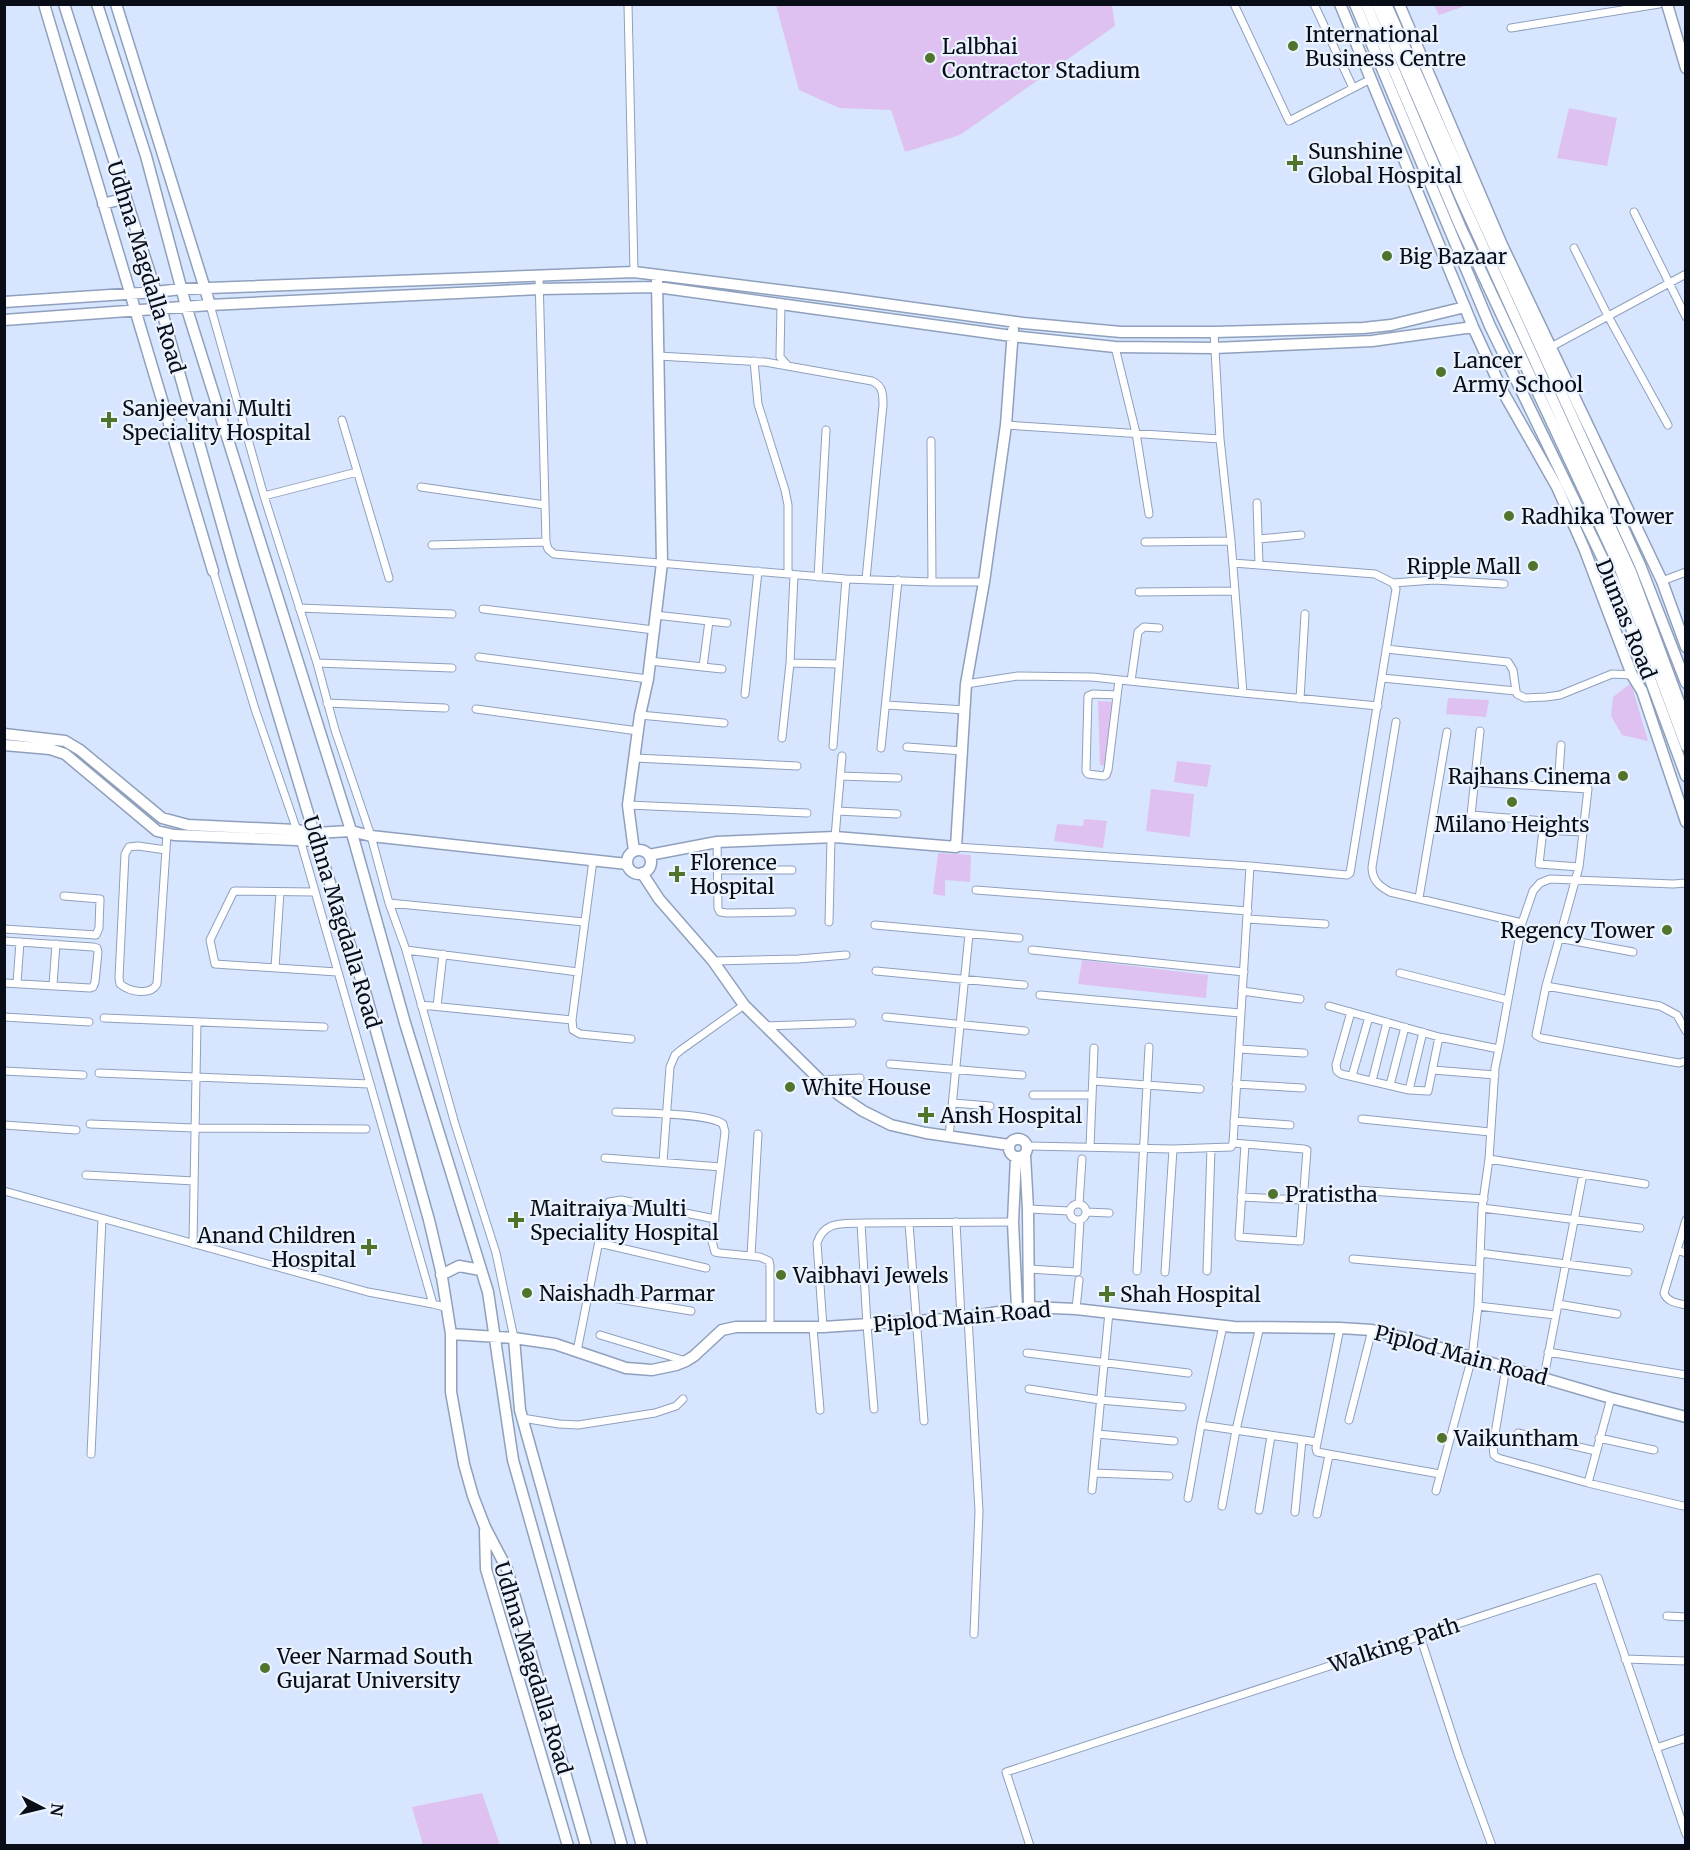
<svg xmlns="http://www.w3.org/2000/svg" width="1690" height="1850" font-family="Merriweather,serif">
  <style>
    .green { fill: #dec1f0 }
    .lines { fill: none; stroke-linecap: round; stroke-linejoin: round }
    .street-casing { stroke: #8fa0bd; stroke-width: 9 }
    .secondary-casing { stroke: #8fa0bd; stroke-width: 13 }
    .primary-casing { stroke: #8fa0bd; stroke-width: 13 }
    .street { stroke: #fff; stroke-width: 7 }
    .secondary { stroke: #fff; stroke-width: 10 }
    .primary { stroke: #fff; stroke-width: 10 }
    .poi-dot { fill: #51742d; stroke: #ebf3ff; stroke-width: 2 }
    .labels { text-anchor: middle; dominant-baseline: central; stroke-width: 4.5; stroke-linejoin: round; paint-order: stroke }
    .poi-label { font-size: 21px; fill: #080d17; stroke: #ebf3ff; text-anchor: start }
    .street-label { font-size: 21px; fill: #080d17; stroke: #ebf3ff }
  </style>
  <rect width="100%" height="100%" fill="#d7e6fe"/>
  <!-- green -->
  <path class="green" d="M776,5h336l3,21 -155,109 -55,17 -14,-42 -52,-2 -40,-18z
    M1434,5h34l-29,10z
    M1569,108l48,10 -10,48 -50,-8z
    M1631,683l17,58 -26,-6 -11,-19 2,-19z
    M1448,698l41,2 -3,17 -40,-3z
    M1098,701l15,1 -2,65 -11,-2z
    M1177,761l34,4 -4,22 -33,-5z
    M1151,789l43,5 -4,43 -44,-6z
    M1084,819l23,2 -4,27 -49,-7 3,-17 26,2z
    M938,853l33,2 -1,27 -25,-2v16l-12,-2z
    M1082,960l126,15 -2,23 -128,-14z
    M482,1793l18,52h-77l-11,-38z"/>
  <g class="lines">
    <!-- street casing -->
    <g class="street-casing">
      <path id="street" d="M628,4l6,268
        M1234,4l55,117 82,-42
        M1314,4l39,84
        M1511,28l148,-24
        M1634,212l52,105
        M1574,248l34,68 60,109
        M539,276l7,266 2,7 6,5 292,25 86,3h52
        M781,304l-1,53 8,9
        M210,305l54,191 53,167 18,67 36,106 18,67 17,47 49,174 41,129 18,85
        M1214,332l6,107 11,102 12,152 135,13
        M1115,347l21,86 13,81
        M1551,347l135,-73
        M658,356l107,6 107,19c11,5 11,13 11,24l-17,174
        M754,361l4,43 27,86 3,15v69
        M342,420l47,158
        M1006,425l214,14
        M931,441l1,141
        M421,487l124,18
        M264,496l93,-24
        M1257,503l2,62
        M1259,539l42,-4
        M1145,542l86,-1
        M432,545l114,-3
        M213,571l42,138 45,130 133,465 15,4
        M818,577l8,-147
        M1662,581l24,-9
        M1393,583l41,-3 70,4
        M1139,592l95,-1
        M299,608l153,6
        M483,609l171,21
        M655,615l72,8
        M1386,649l122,13 5,8 3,21 1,3 8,4 21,-1 14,-2 52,-21 20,1
        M479,657l169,22
        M650,661l53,6 6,-46
        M317,663l135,5
        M790,663l49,1
        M703,667l19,2
        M1382,678l134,13
        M1131,681l7,-49 6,-5 15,1
        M966,684l52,-8 74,1 151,16
        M745,694l13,-123
        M1117,695l-24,-1 -5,2 -2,75 2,3 16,2 2,-1 2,-5 11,-90
        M1300,699l5,-85
        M327,703l118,5
        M886,705l79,5
        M476,709l162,22
        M640,715l84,8
        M1396,722l-24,145c0,13 7,19 18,25l132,31
        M782,738l8,-75 4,-88
        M833,746l13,-167
        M907,747l56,4
        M881,748l17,-168
        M635,758l162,8
        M840,776l58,2
        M1474,782l114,7 -9,78 -40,-3 5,-43 -73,-6 9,-84
        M1558,787l3,-42
        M628,805l179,8
        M837,811l60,3
        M1543,830l40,2
        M835,837l7,-81
        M717,842l1,66 2,4 7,1 65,-1
        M956,847l294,19 97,9 3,-2 46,-284 -3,-6 -18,-9 -142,-11
        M166,850l-28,-4 -9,1 -4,7 -6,124 1,6c10,8 30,12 37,0l10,-150
        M593,860l-21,160 1,10 7,4 51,5
        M1579,867l-33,119 -10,49 5,3 138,25 7,-2
        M717,870h75
        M976,890l272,21
        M315,892l-81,-1 -24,49 5,24 122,8
        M1419,898l28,-166
        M389,903l195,19
        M1247,919l78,5
        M829,922l2,-84
        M875,925l144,13
        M4,929l92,6 3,-7 1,-29 -36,-3
        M1558,938l75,14
        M4,941l89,6 4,1 1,4 -3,30 -2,5 -3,1 -86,-5
        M406,950l172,22
        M1032,950l212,22
        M713,961l85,-2 48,-4
        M275,968l5,-76
        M876,971l148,14
        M1400,973l108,27
        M17,983l3,-41
        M53,985l3,-41
        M1546,986l114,20 17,9 9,16
        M1242,991l58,8
        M1040,995l200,18
        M421,1005l151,15
        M437,1006l6,-52
        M1329,1006l110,31 60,12
        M1351,1012l-15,53 1,6 4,3 68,16 19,1 11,-54
        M4,1017l85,5
        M886,1017l139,14
        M104,1018l220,9
        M765,1026l87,-3
        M1239,1049l65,4
        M890,1064l132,11
        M1433,1070l62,5
        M4,1071l79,4
        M99,1073l270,11
        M1352,1076l17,-59
        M820,1080l40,-2
        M1093,1081l107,8
        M1372,1081l15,-59
        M1236,1084l66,4
        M1390,1085l15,-58
        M1409,1090l14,-58
        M1033,1095h59
        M953,1103l37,3
        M616,1112c22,1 93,1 107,12l2,8 -13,109 3,11 5,1 40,4 9,4 1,5v62
        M1362,1119l128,13
        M1234,1121l56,4
        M90,1124l105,4 171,1
        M4,1125l72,5
        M949,1137l20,-203
        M1233,1143l71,6 3,1 -7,91 -61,-4 6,-93
        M1028,1146l145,3 58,-2 2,-4 17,-277
        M1090,1147l4,-99
        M605,1158l116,9
        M1489,1159l156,25
        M663,1162l7,-95 5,-12 6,-5 63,-45
        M86,1175l108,6
        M1356,1190l128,9
        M4,1191l364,101 65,12
        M1241,1197l62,3
        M1079,1204l3,-45
        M1070 1212a8 8 0 1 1 16 0a8 8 0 1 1-16 0Z
        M1482,1208l158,20
        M1028,1209l42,2
        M1086,1212l23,1
        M1686,1220l-22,73c3,9 13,10 22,12
        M956,1222l5,96
        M861,1223l6,102 7,84
        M909,1223l15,198
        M599,1243l107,25
        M193,1244l4,-222
        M1677,1250l9,3
        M1480,1253l148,19
        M751,1256l7,-122
        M1353,1259l126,11
        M1029,1269l48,3 3,-52
        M1137,1271l12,-224
        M1207,1271l4,-123
        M1165,1272l8,-123
        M588,1294l103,17
        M1558,1304l59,10
        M1478,1306l77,9
        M1076,1309l3,-29
        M968,1317l11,194 -5,123
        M823,1327l-6,-84c7,-22 24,-19 44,-20l152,-1
        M813,1328l7,82
        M1340,1328l-24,120 1,4 123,22
        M600,1335l86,26
        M577,1351l29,-145 3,-4 12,-2 94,19
        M1548,1352l138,23
        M1027,1353l161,20
        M1506,1367l-13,79 1,9 4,3 90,25 95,23
        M1544,1377l39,-203
        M1029,1389l71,11 82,7
        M522,1418l37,6 19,1 77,-12 21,-7 7,-7
        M1349,1420l23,-90
        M1201,1425l116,17
        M1518,1433l78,18
        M1097,1434l77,7
        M1599,1438l55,12
        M91,1454l11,-235
        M1094,1473l75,3
        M1588,1483l23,-85
        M1092,1490l17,-178
        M1436,1491l36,-134 6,-51 4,-98 7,-49 6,-91 4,-19 23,-126 11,-32 7,-8 10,-4 123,5 13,-1
        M1188,1498l13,-73 22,-99
        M1222,1506l14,-76 24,-104
        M1259,1510l12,-74
        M1295,1512l7,-72
        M1317,1514l12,-59
        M1667,1616l19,1
        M1420,1636l39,120 33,90
        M1625,1659l61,2
        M1656,1748l30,-10
        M1030,1846l-24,-74 592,-194 88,256"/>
    </g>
    <!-- secondary casing -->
    <g class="secondary-casing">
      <path id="secondary" d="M44,4l169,567
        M64,4l97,304 73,259 80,266 52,162 63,225 12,51 10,63v58l13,72 9,32 12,31 22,42 79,277
        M97,4l49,152 40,150 167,531 52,186 83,269 25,168 109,386
        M116,4l94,301
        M1340,4l133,323 30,65 54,95 27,61 48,127 10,16 44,131
        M1366,4l94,222 159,340 67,180
        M1377,4l83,192 171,376 55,149
        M1399,4l103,241 160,336 24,66
        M1667,4l19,64
        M103,204l23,-6
        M4,302l152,-10 25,-3 453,-17 200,25 189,26 98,9h93l149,-4 28,-3 74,-18
        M4,320l206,-15 330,-16 117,-2 355,49 103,11 99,1 158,-7 101,-14
        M4,734l61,7 15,9 82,68 26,7 108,5 18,3 37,-2 20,5 256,28
        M4,745l46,4 15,5 92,77 17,4 146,6
        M627 862a12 12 0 1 1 24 0a12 12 0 1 1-24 0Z
        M634,851l-6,-46 12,-90 8,-36 14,-116 -5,-282
        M649,855l68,-13 118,-5 121,10 10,-163 18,-102 22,-157 7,-95
        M642,873l17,26 54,62 31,44 76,75 22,17 21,14 28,14 35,8 83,12
        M1009 1148a9 9 0 1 1 18 0a9 9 0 1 1-18 0Z
        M1025,1155l3,54 1,98
        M1016,1157l-3,65 4,86
        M441,1275l18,-9 22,4
        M451,1334l63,4 41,6 71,24 26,2 24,-5 10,-4 8,-5 28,-26 14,-3h87l138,-9 68,-11 47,2 158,18 106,1 32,2 41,10 198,58 75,19
        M514,1338l6,72 122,436
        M485,1531l1,38 82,277"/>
    </g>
    <!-- primary casing -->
    <g class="primary-casing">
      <path id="primary" d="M1355,4l135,322 124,256 72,194
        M1386,4l67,152 187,409 46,118"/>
    </g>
    <!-- street -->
    <use href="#street" class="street"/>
    <!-- secondary -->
    <use href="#secondary" class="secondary"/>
    <!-- primary -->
    <use href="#primary" class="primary"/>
  </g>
  <!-- markers -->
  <g class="poi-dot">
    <circle cx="1293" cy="46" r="6"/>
    <circle cx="930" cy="58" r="6"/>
    <path d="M1292 154h6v6h6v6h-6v6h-6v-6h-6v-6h6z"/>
    <circle cx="1387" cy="256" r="6"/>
    <circle cx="1441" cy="372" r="6"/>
    <path d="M106 411h6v6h6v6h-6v6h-6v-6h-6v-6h6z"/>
    <circle cx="1509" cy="516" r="6"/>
    <circle cx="1533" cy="566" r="6"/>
    <circle cx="1623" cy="776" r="6"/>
    <circle cx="1512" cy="802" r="6"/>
    <path d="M674 865h6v6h6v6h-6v6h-6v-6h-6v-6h6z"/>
    <circle cx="1667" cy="930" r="6"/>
    <circle cx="790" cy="1087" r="6"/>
    <path d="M923 1106h6v6h6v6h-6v6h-6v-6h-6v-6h6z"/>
    <circle cx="1273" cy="1194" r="6"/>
    <path d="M513 1211h6v6h6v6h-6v6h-6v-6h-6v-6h6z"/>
    <path d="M366 1238h6v6h6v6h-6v6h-6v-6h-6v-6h6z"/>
    <circle cx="781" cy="1275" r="6"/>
    <circle cx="527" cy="1293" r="6"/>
    <path d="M1104 1285h6v6h6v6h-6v6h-6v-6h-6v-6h6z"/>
    <circle cx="1442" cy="1438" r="6"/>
    <circle cx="265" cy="1668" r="6"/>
  </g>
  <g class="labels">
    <!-- poi labels -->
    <g class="poi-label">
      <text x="1305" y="34">International<tspan x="1305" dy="24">Business Centre</tspan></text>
      <text x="942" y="46">Lalbhai<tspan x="942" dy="24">Contractor Stadium</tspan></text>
      <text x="1308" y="151">Sunshine<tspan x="1308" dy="24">Global Hospital</tspan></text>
      <text x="1399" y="256">Big Bazaar</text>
      <text x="1453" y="360">Lancer<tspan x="1453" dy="24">Army School</tspan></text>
      <text x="122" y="408">Sanjeevani Multi<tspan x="122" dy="24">Speciality Hospital</tspan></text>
      <text x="1521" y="516">Radhika Tower</text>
      <text x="1521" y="566" text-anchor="end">Ripple Mall</text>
      <text x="1611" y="776" text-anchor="end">Rajhans Cinema</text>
      <text x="1512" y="824" text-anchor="middle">Milano Heights</text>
      <text x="690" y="862">Florence<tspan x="690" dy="24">Hospital</tspan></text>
      <text x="1655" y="930" text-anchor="end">Regency Tower</text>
      <text x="802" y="1087">White House</text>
      <text x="940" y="1115">Ansh Hospital</text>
      <text x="1285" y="1194">Pratistha</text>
      <text x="530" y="1208">Maitraiya Multi<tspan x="530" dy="24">Speciality Hospital</tspan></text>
      <text x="356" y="1235" text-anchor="end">Anand Children<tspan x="356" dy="24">Hospital</tspan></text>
      <text x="793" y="1275">Vaibhavi Jewels</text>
      <text x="539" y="1293">Naishadh Parmar</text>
      <text x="1120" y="1294">Shah Hospital</text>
      <text x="1454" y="1438">Vaikuntham</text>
      <text x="277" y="1656">Veer Narmad South<tspan x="277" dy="24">Gujarat University</tspan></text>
    </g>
    <!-- street labels -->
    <g class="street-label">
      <text transform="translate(146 267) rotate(73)">Udhna Magdalla Road</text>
      <text transform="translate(1626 619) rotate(68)">Dumas Road</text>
      <text transform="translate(342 922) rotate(73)">Udhna Magdalla Road</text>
      <text transform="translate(962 1317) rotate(-5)">Piplod Main Road</text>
      <text transform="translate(1461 1355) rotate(15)">Piplod Main Road</text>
      <text transform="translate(1394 1645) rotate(-18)">Walking Path</text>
      <text transform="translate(533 1668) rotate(73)">Udhna Magdalla Road</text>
    </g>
  </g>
  <!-- border -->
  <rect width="1690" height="1850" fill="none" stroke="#080d17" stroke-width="12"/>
  <!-- north arrow -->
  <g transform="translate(42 1808) rotate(97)" stroke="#ebf3ff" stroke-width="4.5" paint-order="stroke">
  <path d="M0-4.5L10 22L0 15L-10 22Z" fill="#080d17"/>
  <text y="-9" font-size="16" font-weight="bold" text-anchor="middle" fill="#080d17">N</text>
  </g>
</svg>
